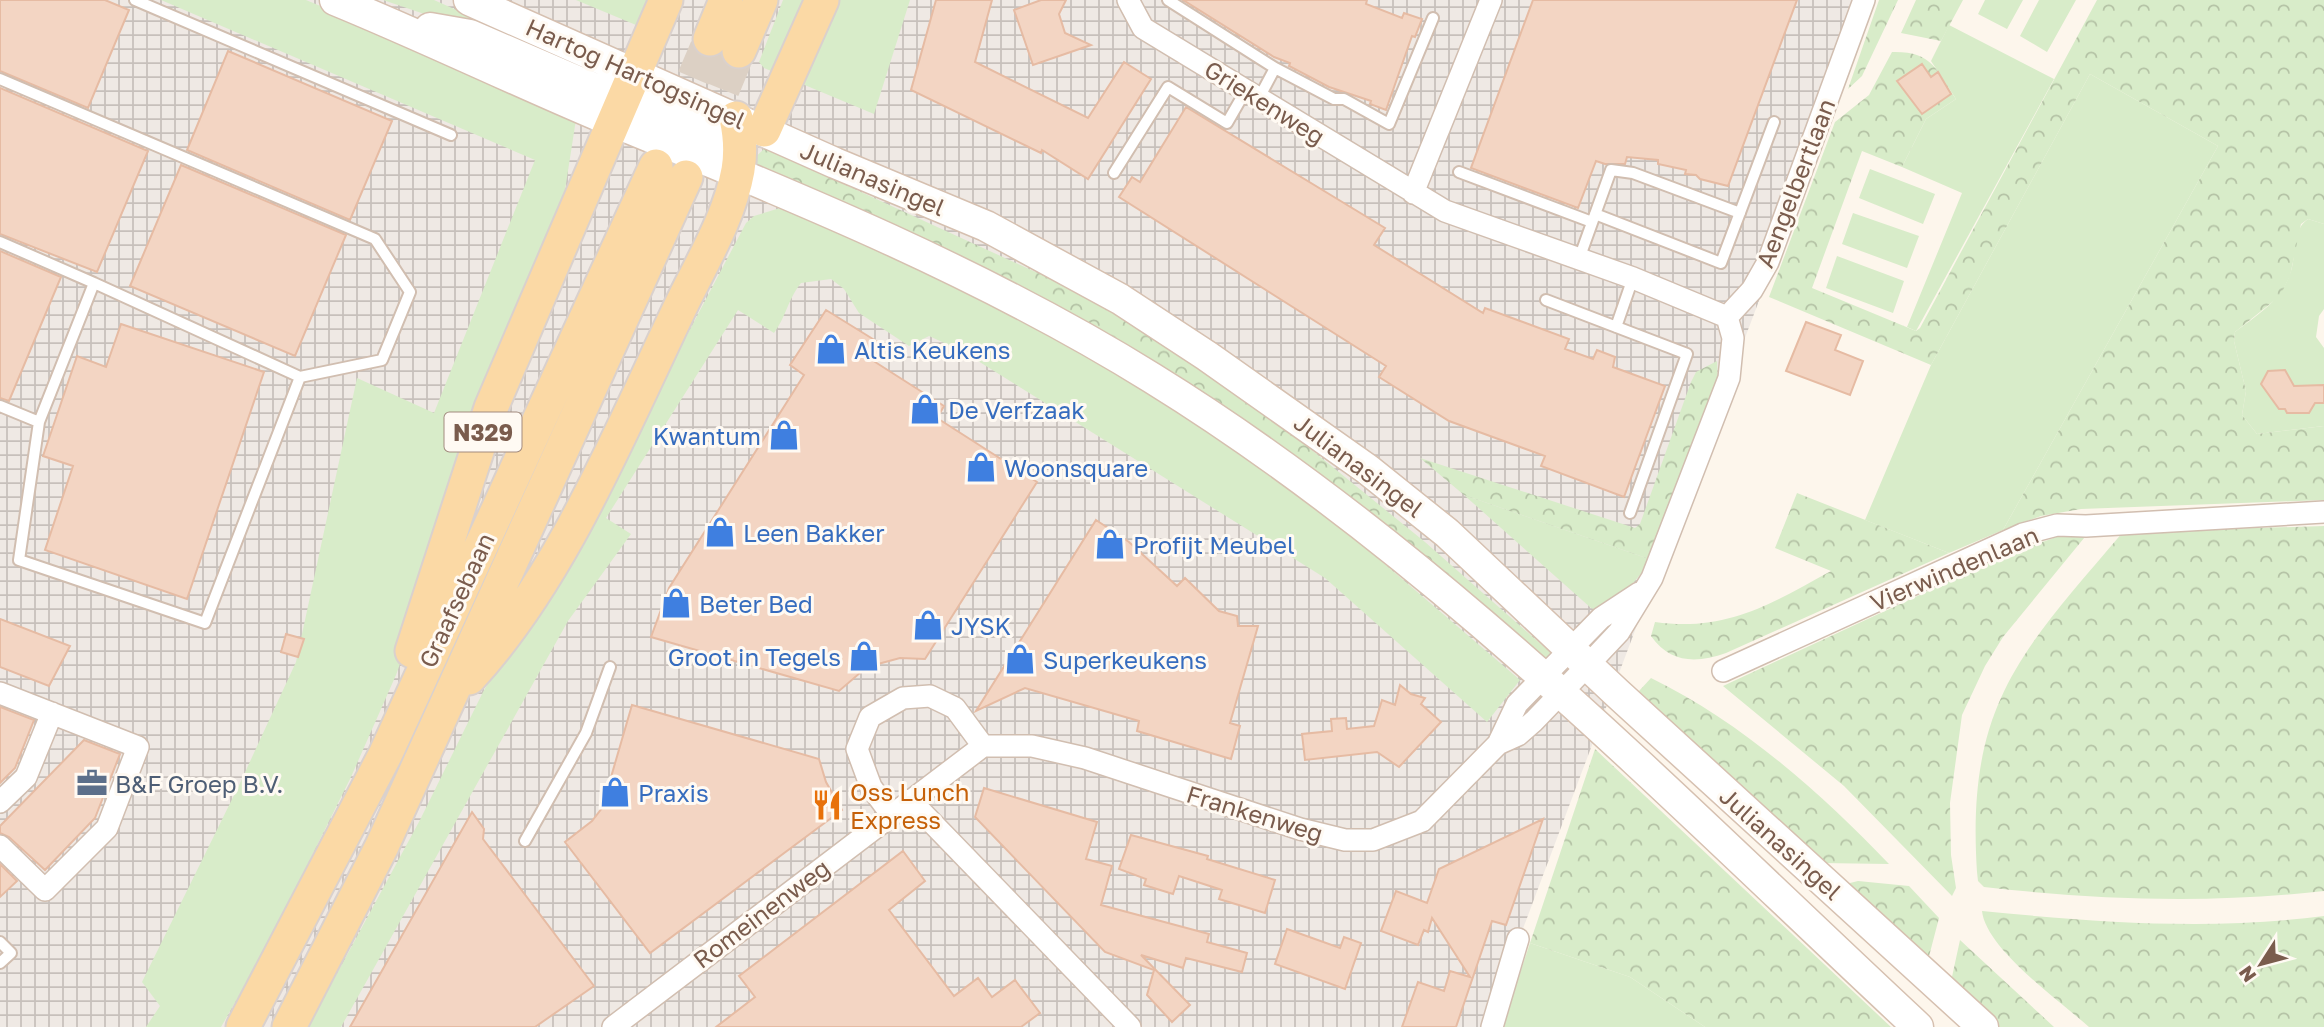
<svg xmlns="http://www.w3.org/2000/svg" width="2324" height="1027" font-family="'Golos Text',sans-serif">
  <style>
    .industrial { fill: url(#industrial-grid) }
    .green { fill: #d8ecc9 }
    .forest { fill: url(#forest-crowns) }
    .building { fill: #f3d5c3; stroke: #e6bba3; stroke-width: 2 }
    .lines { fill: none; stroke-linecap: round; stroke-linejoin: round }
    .primary-tunnel { stroke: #dcd0c4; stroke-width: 33; stroke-dasharray: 33 17; stroke-linecap: butt }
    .lane-casing { stroke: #d1beb0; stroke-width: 14 }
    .street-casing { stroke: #d1beb0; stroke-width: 24 }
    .secondary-casing { stroke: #d6c0b0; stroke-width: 33 }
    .primary-casing { stroke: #dad1cd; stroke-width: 37 }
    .lane { stroke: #fff; stroke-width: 10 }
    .street { stroke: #fff; stroke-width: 21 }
    .secondary { stroke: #fff; stroke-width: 30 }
    .primary { stroke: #fbd9a5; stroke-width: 33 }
    .labels { text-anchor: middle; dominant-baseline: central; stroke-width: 6; stroke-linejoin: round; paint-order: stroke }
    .shield { fill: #fffaf3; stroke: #a28b7f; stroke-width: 2 }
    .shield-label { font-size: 23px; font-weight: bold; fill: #7a5c4d }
    .street-label { font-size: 24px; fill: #7a5c4d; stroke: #fffaf3 }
    .shop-label { font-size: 24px; fill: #366cbe; stroke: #fffaf3; text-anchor: start }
    .service-label { font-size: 24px; fill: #4e5e75; stroke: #fffaf3; text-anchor: start }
    .food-label { font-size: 24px; fill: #c56008; stroke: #fffaf3; text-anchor: start }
  </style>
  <defs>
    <pattern id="industrial-grid" width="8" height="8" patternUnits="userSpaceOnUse" patternTransform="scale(1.75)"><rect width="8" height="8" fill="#efe9e4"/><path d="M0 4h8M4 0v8" fill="none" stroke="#c7c0bb"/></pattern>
    <pattern id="forest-crowns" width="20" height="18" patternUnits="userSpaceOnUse" patternTransform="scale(1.75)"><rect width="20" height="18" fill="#d8ecc9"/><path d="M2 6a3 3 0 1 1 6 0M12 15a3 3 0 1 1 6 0" fill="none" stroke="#b4c2a5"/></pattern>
  </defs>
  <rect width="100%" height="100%" fill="#fdf6ec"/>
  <!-- industrial -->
  <path class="industrial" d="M0,0h1872l-386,1027h-1486z"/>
  <!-- green -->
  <path class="green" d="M161,0h145l271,113 -12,77 -19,69 -150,416 -45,102 -88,177 -42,73h-75l14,-21 -18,-24 99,-201 55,-119 61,-284 77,35 101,-253z
    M383,0h51l99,44 66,24 23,19 -59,-26z
    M576,0h72l-12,25z
    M783,0h127l-36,114 -110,-46 -5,-6z
    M1985,0h38l-16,29 -29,-15z
    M2039,0h37l-29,52 -27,-16z
    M1949,25l105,54 -138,252 -9,-4 55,-134 -60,-26 24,-48 30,-20 -25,-38z
    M2090,74l128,72 -215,384 -54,23 -84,-33 66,-155z
    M1870,169l65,25 -12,30 -64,-26z
    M780,208l109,44 226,116 202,138 203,174 -33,42 -162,-144 -363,-227 -33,-15 -20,10 -50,-33 -15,-24 -13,-10 -30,4c-14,18 -14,32 -27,50l-36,-23 -132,208 25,16 -63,87 -227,406h-33l112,-207 63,-128 144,-243 119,-226 8,-7z
    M1853,213l66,23 -12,32 -65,-24z
    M2308,219l16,5v85l-5,7 -3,21 8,11v78l-67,8 -15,-19 4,-24 -12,-50 1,-9c22,-17 46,-31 55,-58 7,-19 1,-43 18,-55z
    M1837,256l67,25 -11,32 -67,-25z
    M1464,495l188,65 -22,27 -30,24 -9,-3z
    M1530,943l100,34 75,50h-203z"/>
  <!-- forest -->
  <path class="forest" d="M1879,0h19l-36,76 -14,13z
    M1916,0h47l-22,41 -40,-8z
    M2097,0h227v224l-16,-5 -7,5 -11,52 -10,20 -45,36 -1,9 12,50 -4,24 15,19 67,-8v74l-243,9 -40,7 -38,14 215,-384 -128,-72 -159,291 -162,-68 66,-175 34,-27 23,-43c40,-1 44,17 64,47l-30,20 -24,48 -40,-16 -50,137 104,43 4,-3z
    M765,148l349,160 107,72 87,67 117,95 126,111 -11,12 -258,-212 -534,-289z
    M1717,361l1,20 -66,179 -188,-65 -44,-37 215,70 5,-4 51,-142 5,-10z
    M1797,493l152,60 -223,100c-29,10 -55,11 -75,-17l4,-14c71,10 116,-18 176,-51l-56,-23z
    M2324,526v365c-114,13 -226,9 -340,-4l-6,-6 -1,-9c-11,-168 44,-220 146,-340z
    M2089,532l-86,105 -18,29 -23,49 -12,88 1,52 5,33 -4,8 -108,-110 -121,-100 283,-131 53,-19z
    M1651,678c90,44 169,114 238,186l-69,-1 -172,-161 -9,-11z
    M1595,749l296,278h-186l-75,-50 -100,-34z
    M1858,881l51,5 30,32 -12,46 -85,-79z
    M1982,911c114,11 227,20 342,5v111h-235c-29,-26 -103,-78 -107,-116z
    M1960,940l94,87h-60l-44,-41z"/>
  <!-- building -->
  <path class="building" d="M0,0h105l24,10 -41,98 -88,-37z
    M936,0h56l-17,62 113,56 36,-56 27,17 -63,100 -46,-29 -1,3 -130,-63z
    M1041,0h25l-7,14 6,19 26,12 -58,20 -19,-55z
    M1183,0h184l-1,4 36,14 2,-5 18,6 -7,18 -3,-1 -26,74 -16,-6 1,-3 -42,-14 -40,-21 1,-3 -16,-6z
    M1533,0h264l-69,186 -28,-7 -4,-4 -11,-1 1,-4 -28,-6v-4l-31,-3 -2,7h-20l-9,-3 -18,47 -107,-40z
    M228,51l164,70 -42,99 -163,-70z
    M1922,64l9,13 7,-5 13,22 -29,20 -25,-33z
    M0,88l148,63 -51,121 -97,-38z
    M1186,107l199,121 -11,17 109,68 2,-5 84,31 -4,10 28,10 4,-9 18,7 -2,10 52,19 -41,111 -83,-31 4,-10 -96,-35 -70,-44 7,-11 -267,-169 13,-20 8,5z
    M181,165l165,70 -51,121 -165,-70z
    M0,251l61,26 -52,124 -9,-3z
    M826,310l55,34 -9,16 72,46 -7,12 100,64 -112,177 -25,-1 -22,6 -17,8 -22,19 -188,-54 18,-49 135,-213 -14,-10z
    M1806,322l35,13 -6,15 28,11 -13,34 -64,-24z
    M121,324l143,48 -77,227 -142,-49 28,-84 -30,-10 34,-100 29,11z
    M2285,370l9,16 30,-1v18h-9l-6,10h-22l-2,-4h-6l-18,-25 7,-13z
    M1096,520l33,22 48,44 8,-8 34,33 18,5 1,10h20l-28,97 10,3 -9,33 -94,-28 2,-10 -114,-33 -49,23z
    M0,619l70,27 -21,40 -49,-19z
    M286,634l18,5 -6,18 -17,-5z
    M1400,685l11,9 14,4 -4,6 20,18 -42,45 -22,-15 -72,8 -3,-26 30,-3 -1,-12 15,-1 1,11 27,-3 8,-26 13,5z
    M632,705l187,54 7,23 16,28 -192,143 -85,-111 27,-21 10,-13z
    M0,707l34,13 -19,48 -15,15z
    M84,740l36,14 -25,64 -50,52 -36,-33 -9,-4v-7z
    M984,788l113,34 -11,37 26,7 -11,39 108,29 -2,8 40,11 -5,19 -56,-14 -3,10 -42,-13 49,50 -18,17 -25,-27 7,-25 -49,-18 -130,-135z
    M472,812l12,17 -1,10 111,147 -59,41h-185z
    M1543,819l-37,106 -14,-4 -36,106h-54l16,-45 26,9 6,-20 20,6 -38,-59 -4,14 -4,-2 -6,15 -37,-14 15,-40 31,12 12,-34z
    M1131,835l77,21 -1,3 68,21 -10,33 -46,-14 3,-9 -43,-14 -6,18 -29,-9 2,-6 -27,-10z
    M903,851l22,30 -36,29 65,86 24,-18 14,19 23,-17 25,33 -19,14h-305l39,-30 -16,-21z
    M0,864l17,17 -17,16z
    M1287,929l53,19 4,-11 17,6 -16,46 -70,-25z"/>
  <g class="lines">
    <!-- primary-tunnel -->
    <path class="primary-tunnel" d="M674,124l36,-85
      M704,136l35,-85"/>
    <!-- lane casing -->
    <g class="lane-casing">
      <path id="lane" d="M135,0l316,135
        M1168,0l107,68 59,31h10l45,25 44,-106
        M0,79l375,160 35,53 -28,68 -82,17 -95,246 -186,-63 20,-138 -39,-16
        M1259,98l16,-30
        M1459,172l133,50
        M1114,173l54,-86 59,36 19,-33
        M1595,214l126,49 53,-141
        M0,242l94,41 -55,139
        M1579,259l32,-89 22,3 107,40
        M94,283l206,94
        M1546,300l141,54 -57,159
        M1616,327l17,-49
        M525,841l61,-108 24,-66
        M0,942l11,11 -11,10"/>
    </g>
    <!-- street casing -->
    <g class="street-casing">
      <path id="street" d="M1128,0l15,28 302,183 188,67 94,39
        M1413,193l78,-193
        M1727,317l25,-27 16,-28 96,-262
        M1723,671l300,-137 34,-9 29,1 238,-14
        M0,693l138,54 -31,81 -62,62 -45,-44
        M1498,744l19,-40 84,-86 38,-25
        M910,800l220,227
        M0,802l26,-25 26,-64
        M891,814l-20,-27 -14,-38 13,-32 33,-19 27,-2 25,12 28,38
        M613,1027l370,-281h49l53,12 215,71 45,11h28l49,-19 76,-77 20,-9 16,-14 53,-55 32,-34 33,-54 77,-200 4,-40 -6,-21
        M1492,1027l26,-88"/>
    </g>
    <!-- secondary casing -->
    <g class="secondary-casing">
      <path id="secondary" d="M335,0c95,39 187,84 281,123 181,74 369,151 536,255 285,176 522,422 766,649
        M469,0l366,163 151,63 134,73 87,57 160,113 80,64 170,160 366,334
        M430,28l40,7 248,107"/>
    </g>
    <!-- primary casing -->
    <g class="primary-casing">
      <path id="primary" d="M710,39l16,-39
        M739,51l22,-51
        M764,130l58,-130
        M412,651l79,-243 175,-408
        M469,678c90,-97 150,-243 207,-362 21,-46 53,-95 62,-146 3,-18 2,-34 -2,-52
        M243,1027l142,-272 271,-589
        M289,1027l93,-181 304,-669"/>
    </g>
    <!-- lane -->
    <use href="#lane" class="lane"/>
    <!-- street -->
    <use href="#street" class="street"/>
    <!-- secondary -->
    <use href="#secondary" class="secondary"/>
    <!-- primary -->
    <use href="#primary" class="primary"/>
  </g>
  <!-- icons -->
  <defs>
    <g id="shop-bare" transform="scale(2.415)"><path d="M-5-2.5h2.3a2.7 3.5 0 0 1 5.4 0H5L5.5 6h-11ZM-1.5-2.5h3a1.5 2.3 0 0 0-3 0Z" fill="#3f7fe0" stroke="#fffaf3" stroke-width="2.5" paint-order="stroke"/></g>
    <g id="office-bare" transform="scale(2.415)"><path d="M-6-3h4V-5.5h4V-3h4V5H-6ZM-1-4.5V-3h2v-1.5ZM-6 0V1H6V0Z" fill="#5c6f8a" stroke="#fffaf3" stroke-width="2.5" paint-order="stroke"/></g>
    <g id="restaurant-bare" transform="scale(2.415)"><path d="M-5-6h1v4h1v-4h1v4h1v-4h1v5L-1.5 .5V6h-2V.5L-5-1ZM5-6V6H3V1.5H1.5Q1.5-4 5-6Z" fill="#e8710a" stroke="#fffaf3" stroke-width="2.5" paint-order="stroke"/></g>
  </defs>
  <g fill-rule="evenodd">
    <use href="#shop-bare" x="831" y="349"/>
    <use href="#shop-bare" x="925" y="409"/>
    <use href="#shop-bare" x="784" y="435"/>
    <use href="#shop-bare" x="981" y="467"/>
    <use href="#shop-bare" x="720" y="532"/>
    <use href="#shop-bare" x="1110" y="544"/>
    <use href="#shop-bare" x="676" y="603"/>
    <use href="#shop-bare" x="928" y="625"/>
    <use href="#shop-bare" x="864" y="656"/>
    <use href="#shop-bare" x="1020" y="659"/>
    <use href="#office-bare" x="92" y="783"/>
    <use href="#shop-bare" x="615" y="792"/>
    <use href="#restaurant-bare" x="827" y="805"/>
  </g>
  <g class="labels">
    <!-- shield labels -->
    <rect class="shield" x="444.5" y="412.5" width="77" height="39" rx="5"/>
    <g class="shield-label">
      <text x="483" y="432">N329</text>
    </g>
    <!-- street labels -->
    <g class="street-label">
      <text transform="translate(636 73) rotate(24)">Hartog Hartogsingel</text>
      <text transform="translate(1265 102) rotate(32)">Griekenweg</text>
      <text transform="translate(873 178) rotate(23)">Julianasingel</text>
      <text transform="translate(1795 183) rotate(-69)">Aengelbertlaan</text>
      <text transform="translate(1359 465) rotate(37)">Julianasingel</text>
      <text transform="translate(1954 568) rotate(-23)">Vierwindenlaan</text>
      <text transform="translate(456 600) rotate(-65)">Graafsebaan</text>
      <text transform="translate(1255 813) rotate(17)">Frankenweg</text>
      <text transform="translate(1781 843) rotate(42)">Julianasingel</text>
      <text transform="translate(761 913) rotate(-37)">Romeinenweg</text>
    </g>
    <!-- shop labels -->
    <g class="shop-label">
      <text x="854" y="349">Altis Keukens</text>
      <text x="948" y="409">De Verfzaak</text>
      <text x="761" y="435" text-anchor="end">Kwantum</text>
      <text x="1004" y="467">Woonsquare</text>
      <text x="743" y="532">Leen Bakker</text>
      <text x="1133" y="544">Profijt Meubel</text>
      <text x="699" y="603">Beter Bed</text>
      <text x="951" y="625">JYSK</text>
      <text x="841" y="656" text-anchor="end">Groot in Tegels</text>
      <text x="1043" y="659">Superkeukens</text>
      <text x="638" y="792">Praxis</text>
    </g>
    <!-- service labels -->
    <g class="service-label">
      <text x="115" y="783">B&amp;F Groep B.V.</text>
    </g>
    <!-- food labels -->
    <g class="food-label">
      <text x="850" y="791">Oss Lunch<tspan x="850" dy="28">Express</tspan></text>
    </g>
  </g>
  <!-- north arrow -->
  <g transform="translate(2261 964) rotate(234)" stroke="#fffaf3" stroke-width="5" paint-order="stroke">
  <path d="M0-5L12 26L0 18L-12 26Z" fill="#7a5c4d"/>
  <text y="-10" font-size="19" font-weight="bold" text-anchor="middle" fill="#7a5c4d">N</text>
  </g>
</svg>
